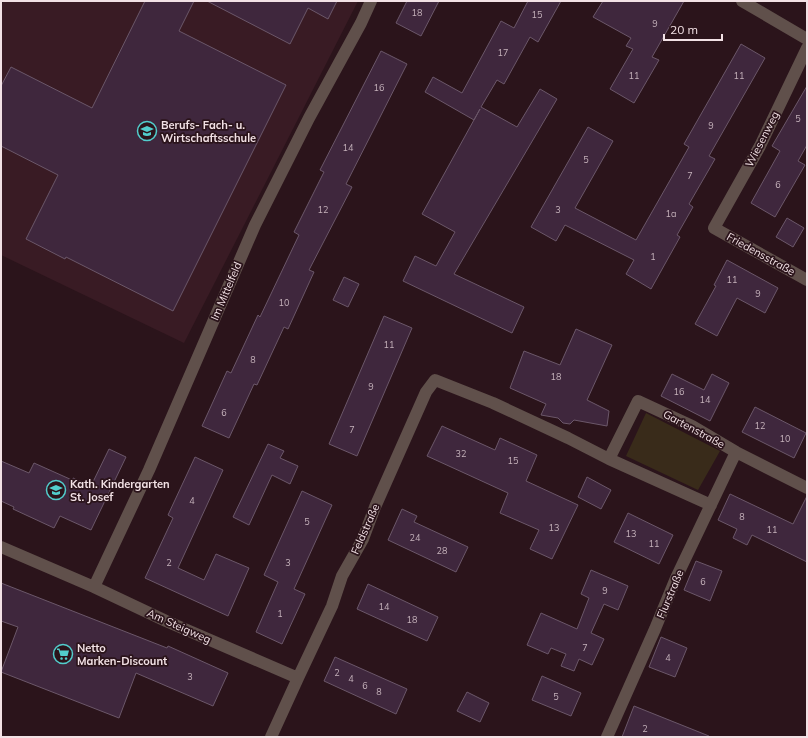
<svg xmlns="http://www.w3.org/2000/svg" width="808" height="738" font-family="Mulish,sans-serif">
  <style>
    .built { fill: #391b24 }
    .green { fill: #392b1a }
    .building { fill: #3f273d; stroke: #6b5769 }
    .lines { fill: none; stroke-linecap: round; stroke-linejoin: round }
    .minor { stroke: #60504b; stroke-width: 12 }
    .labels { text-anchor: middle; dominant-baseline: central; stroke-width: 3.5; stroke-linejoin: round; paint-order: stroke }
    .number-label { font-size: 9px; fill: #c5b2bb }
    .poi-label { font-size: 11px; font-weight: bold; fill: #f2e1e5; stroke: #2b141b; text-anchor: start }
    .street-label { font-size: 11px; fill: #f2e1e5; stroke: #2b141b }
  </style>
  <rect width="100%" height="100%" fill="#2b141b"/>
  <!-- built -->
  <path class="built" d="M4,1h354l-174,342 -183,-88v-249z"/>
  <!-- green -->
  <path class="green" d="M646,413l74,38 -22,39 -72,-34z"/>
  <!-- building -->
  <path class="building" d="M145,1h49l-15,30 107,54 -113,226 -107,-54 -1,2 -39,-20 32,-64 -57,-29v-60l10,-19 81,41z
    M207,1h130l-9,18 -20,-11 -18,36z
    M407,1h32l-18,35 -25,-13z
    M528,1h33l-23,41 -8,-5 -26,47 -7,-4 -16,27 36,20 23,-38 17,10 -103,175 70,33 -12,26 -109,-52 12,-25 21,10 19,-34 -33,-18 58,-105 -6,11 -49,-28 8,-15 29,16 39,-72 13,7z
    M603,1h81l-32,56 7,3 -25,43 -24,-14 23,-40 -7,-3 5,-8 -38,-21z
    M741,44l24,14 -56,98 6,3 -26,45 4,3 -16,28 3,2 -29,52 -25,-15 8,-14 -69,-35 -9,16 -25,-14 57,-100 25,14 -38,67 61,32 53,-93 -5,-3z
    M381,51l26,13 -61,120 6,3 -43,83 5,2 -26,57 -4,-2 -27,58 -3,-1 -25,54 -27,-12 25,-55 4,2 27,-58 2,2 39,-82 -5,-3 30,-60 -4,-2z
    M807,86v59l-9,16 7,4 -30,52 -24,-14 29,-52 -8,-5z
    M787,218l17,10 -11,19 -17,-10z
    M727,260l51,28 -13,25 -28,-15 -20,38 -22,-12 21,-38 -2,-1z
    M344,277l15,7 -11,23 -15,-7z
    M384,316l28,12 -55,128 -28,-12z
    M576,329l36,16 -25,55 22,11 -2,15 -33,-6 -4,4 -7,-1 -5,-5 -17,-3 5,-11 -36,-16 14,-37 36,14z
    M672,374l32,16 8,-16 17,9 -19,38 -49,-25z
    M755,407l51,26 -12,25 -52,-26z
    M442,426l53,24 5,-12 37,17 -11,26 52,24 -26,54 -22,-10 9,-19 -39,-17 8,-20 -81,-37z
    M268,444l16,7 -4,7 18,8 -8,18 -18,-9 -23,50 -16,-8z
    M109,449l17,8 -35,73 -31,-14 -6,12 -41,-19 1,-2 -13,-6v-40l28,12 5,-10 38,17 1,-2 18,8z
    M195,457l28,13 -45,98 26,12 12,-26 33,14 -21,48 -83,-38 28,-60 -5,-3z
    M587,477l24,13 -10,19 -23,-12z
    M302,491l30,14 -38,84 11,5 -23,50 -26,-12 22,-50 -14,-7z
    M730,494l63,30 14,-28v66l-55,-27 -5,10 -14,-7 4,-9 -19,-9z
    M402,509l15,7 -3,6 54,25 -12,25 -68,-32z
    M628,513l45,22 -14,29 -45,-22z
    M696,561l26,10 -12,30 -26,-11z
    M591,570l37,16 -10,24 -14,-6 -13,29 13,6 -12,26 -13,-6 -5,12 -13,-5 5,-12 -15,-6 -3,6 -21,-9 14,-32 36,16 12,-31 -8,-4z
    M1,583l166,65 1,-2 60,27 -15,33 -77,-33 -17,45 -118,-46 17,-45 -17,-6z
    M368,584l70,33 -11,24 -70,-32z
    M661,637l26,11 -12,29 -26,-10z
    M335,657l72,32 -11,25 -72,-33z
    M542,676l39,17 -10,23 -39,-16z
    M467,692l22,11 -9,19 -23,-11z
    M634,706l75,30v1h-87z"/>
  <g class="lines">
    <!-- minor -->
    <path class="minor" d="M742,1l65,38
      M807,48l-47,98 -46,82 93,52
      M609,459l29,-58 54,25 44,26 71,36
      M1,547l93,40 72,34 132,57 -27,59
      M94,587l55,-117 106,-245 54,-107 52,-95 10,-22
      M298,678l34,-72 10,-30 21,-37 12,-32 51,-115 9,-12 58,23 75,35 41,21 102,46
      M607,737l48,-108 21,-51 60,-126"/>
  </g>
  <!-- icons -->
  <defs>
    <g id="school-ring" transform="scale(1)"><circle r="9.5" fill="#2b141b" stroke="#52cdcc" stroke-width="1.5"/><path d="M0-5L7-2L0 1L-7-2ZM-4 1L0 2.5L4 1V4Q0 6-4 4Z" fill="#52cdcc"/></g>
    <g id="supermarket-ring" transform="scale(1)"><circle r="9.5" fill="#2b141b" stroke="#52cdcc" stroke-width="1.5"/><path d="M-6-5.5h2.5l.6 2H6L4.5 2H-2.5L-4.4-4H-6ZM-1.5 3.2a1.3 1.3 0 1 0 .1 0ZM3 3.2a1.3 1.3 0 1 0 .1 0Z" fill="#52cdcc"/></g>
  </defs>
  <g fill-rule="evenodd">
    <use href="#school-ring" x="147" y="131"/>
    <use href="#school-ring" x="56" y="490"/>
    <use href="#supermarket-ring" x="63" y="654"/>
  </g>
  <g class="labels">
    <!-- number labels -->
    <g class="number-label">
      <text x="417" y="12">18</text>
      <text x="537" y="14">15</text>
      <text x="655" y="23">9</text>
      <text x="503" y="52">17</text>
      <text x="634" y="75">11</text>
      <text x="739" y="75">11</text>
      <text x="379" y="87">16</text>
      <text x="798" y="118">5</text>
      <text x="711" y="125">9</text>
      <text x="348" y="147">14</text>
      <text x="586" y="159">5</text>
      <text x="690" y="175">7</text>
      <text x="778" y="184">6</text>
      <text x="323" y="209">12</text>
      <text x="558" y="209">3</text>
      <text x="671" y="213">1a</text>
      <text x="653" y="256">1</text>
      <text x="732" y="279">11</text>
      <text x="758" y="293">9</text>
      <text x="284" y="302">10</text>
      <text x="389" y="344">11</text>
      <text x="253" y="359">8</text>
      <text x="556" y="376">18</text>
      <text x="371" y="386">9</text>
      <text x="679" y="391">16</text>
      <text x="705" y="399">14</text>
      <text x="224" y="412">6</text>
      <text x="760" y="425">12</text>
      <text x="352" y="429">7</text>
      <text x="785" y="438">10</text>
      <text x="461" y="453">32</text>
      <text x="513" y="460">15</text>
      <text x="192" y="500">4</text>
      <text x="742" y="516">8</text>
      <text x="307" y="521">5</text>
      <text x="554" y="527">13</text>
      <text x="772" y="529">11</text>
      <text x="631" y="533">13</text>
      <text x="415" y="537">24</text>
      <text x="654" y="543">11</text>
      <text x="442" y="550">28</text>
      <text x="169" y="562">2</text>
      <text x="288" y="562">3</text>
      <text x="703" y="581">6</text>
      <text x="605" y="590">9</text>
      <text x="384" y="606">14</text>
      <text x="280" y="613">1</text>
      <text x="412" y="619">18</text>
      <text x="585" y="647">7</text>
      <text x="668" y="657">4</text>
      <text x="337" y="672">2</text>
      <text x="190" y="676">3</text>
      <text x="351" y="678">4</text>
      <text x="365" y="685">6</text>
      <text x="379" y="691">8</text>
      <text x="556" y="696">5</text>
      <text x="645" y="728">2</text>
    </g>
    <!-- poi labels -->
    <g class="poi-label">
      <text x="161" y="125">Berufs- Fach- u.<tspan x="161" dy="13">Wirtschaftsschule</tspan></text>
      <text x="70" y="484">Kath. Kindergarten<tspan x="70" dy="13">St. Josef</tspan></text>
      <text x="77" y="648">Netto<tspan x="77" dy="13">Marken-Discount</tspan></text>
    </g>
    <!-- street labels -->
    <g class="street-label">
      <text transform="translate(762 139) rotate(-63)">Wiesenweg</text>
      <text transform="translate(761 254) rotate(29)">Friedensstraße</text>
      <text transform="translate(226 291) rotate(-67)">Im Mittelfeld</text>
      <text transform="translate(694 429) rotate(28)">Gartenstraße</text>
      <text transform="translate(365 529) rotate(-66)">Feldstraße</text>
      <text transform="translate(670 594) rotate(-67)">Flurstraße</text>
      <text transform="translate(179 626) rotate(24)">Am Steigweg</text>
    </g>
  </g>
  <!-- border -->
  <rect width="808" height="738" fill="none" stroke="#f2e1e5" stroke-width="4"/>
  <!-- scale -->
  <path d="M664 34v6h58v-6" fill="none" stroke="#f2e1e5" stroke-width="2"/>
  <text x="670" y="34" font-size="12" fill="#f2e1e5" stroke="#2b141b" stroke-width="3" paint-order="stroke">20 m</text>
</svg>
